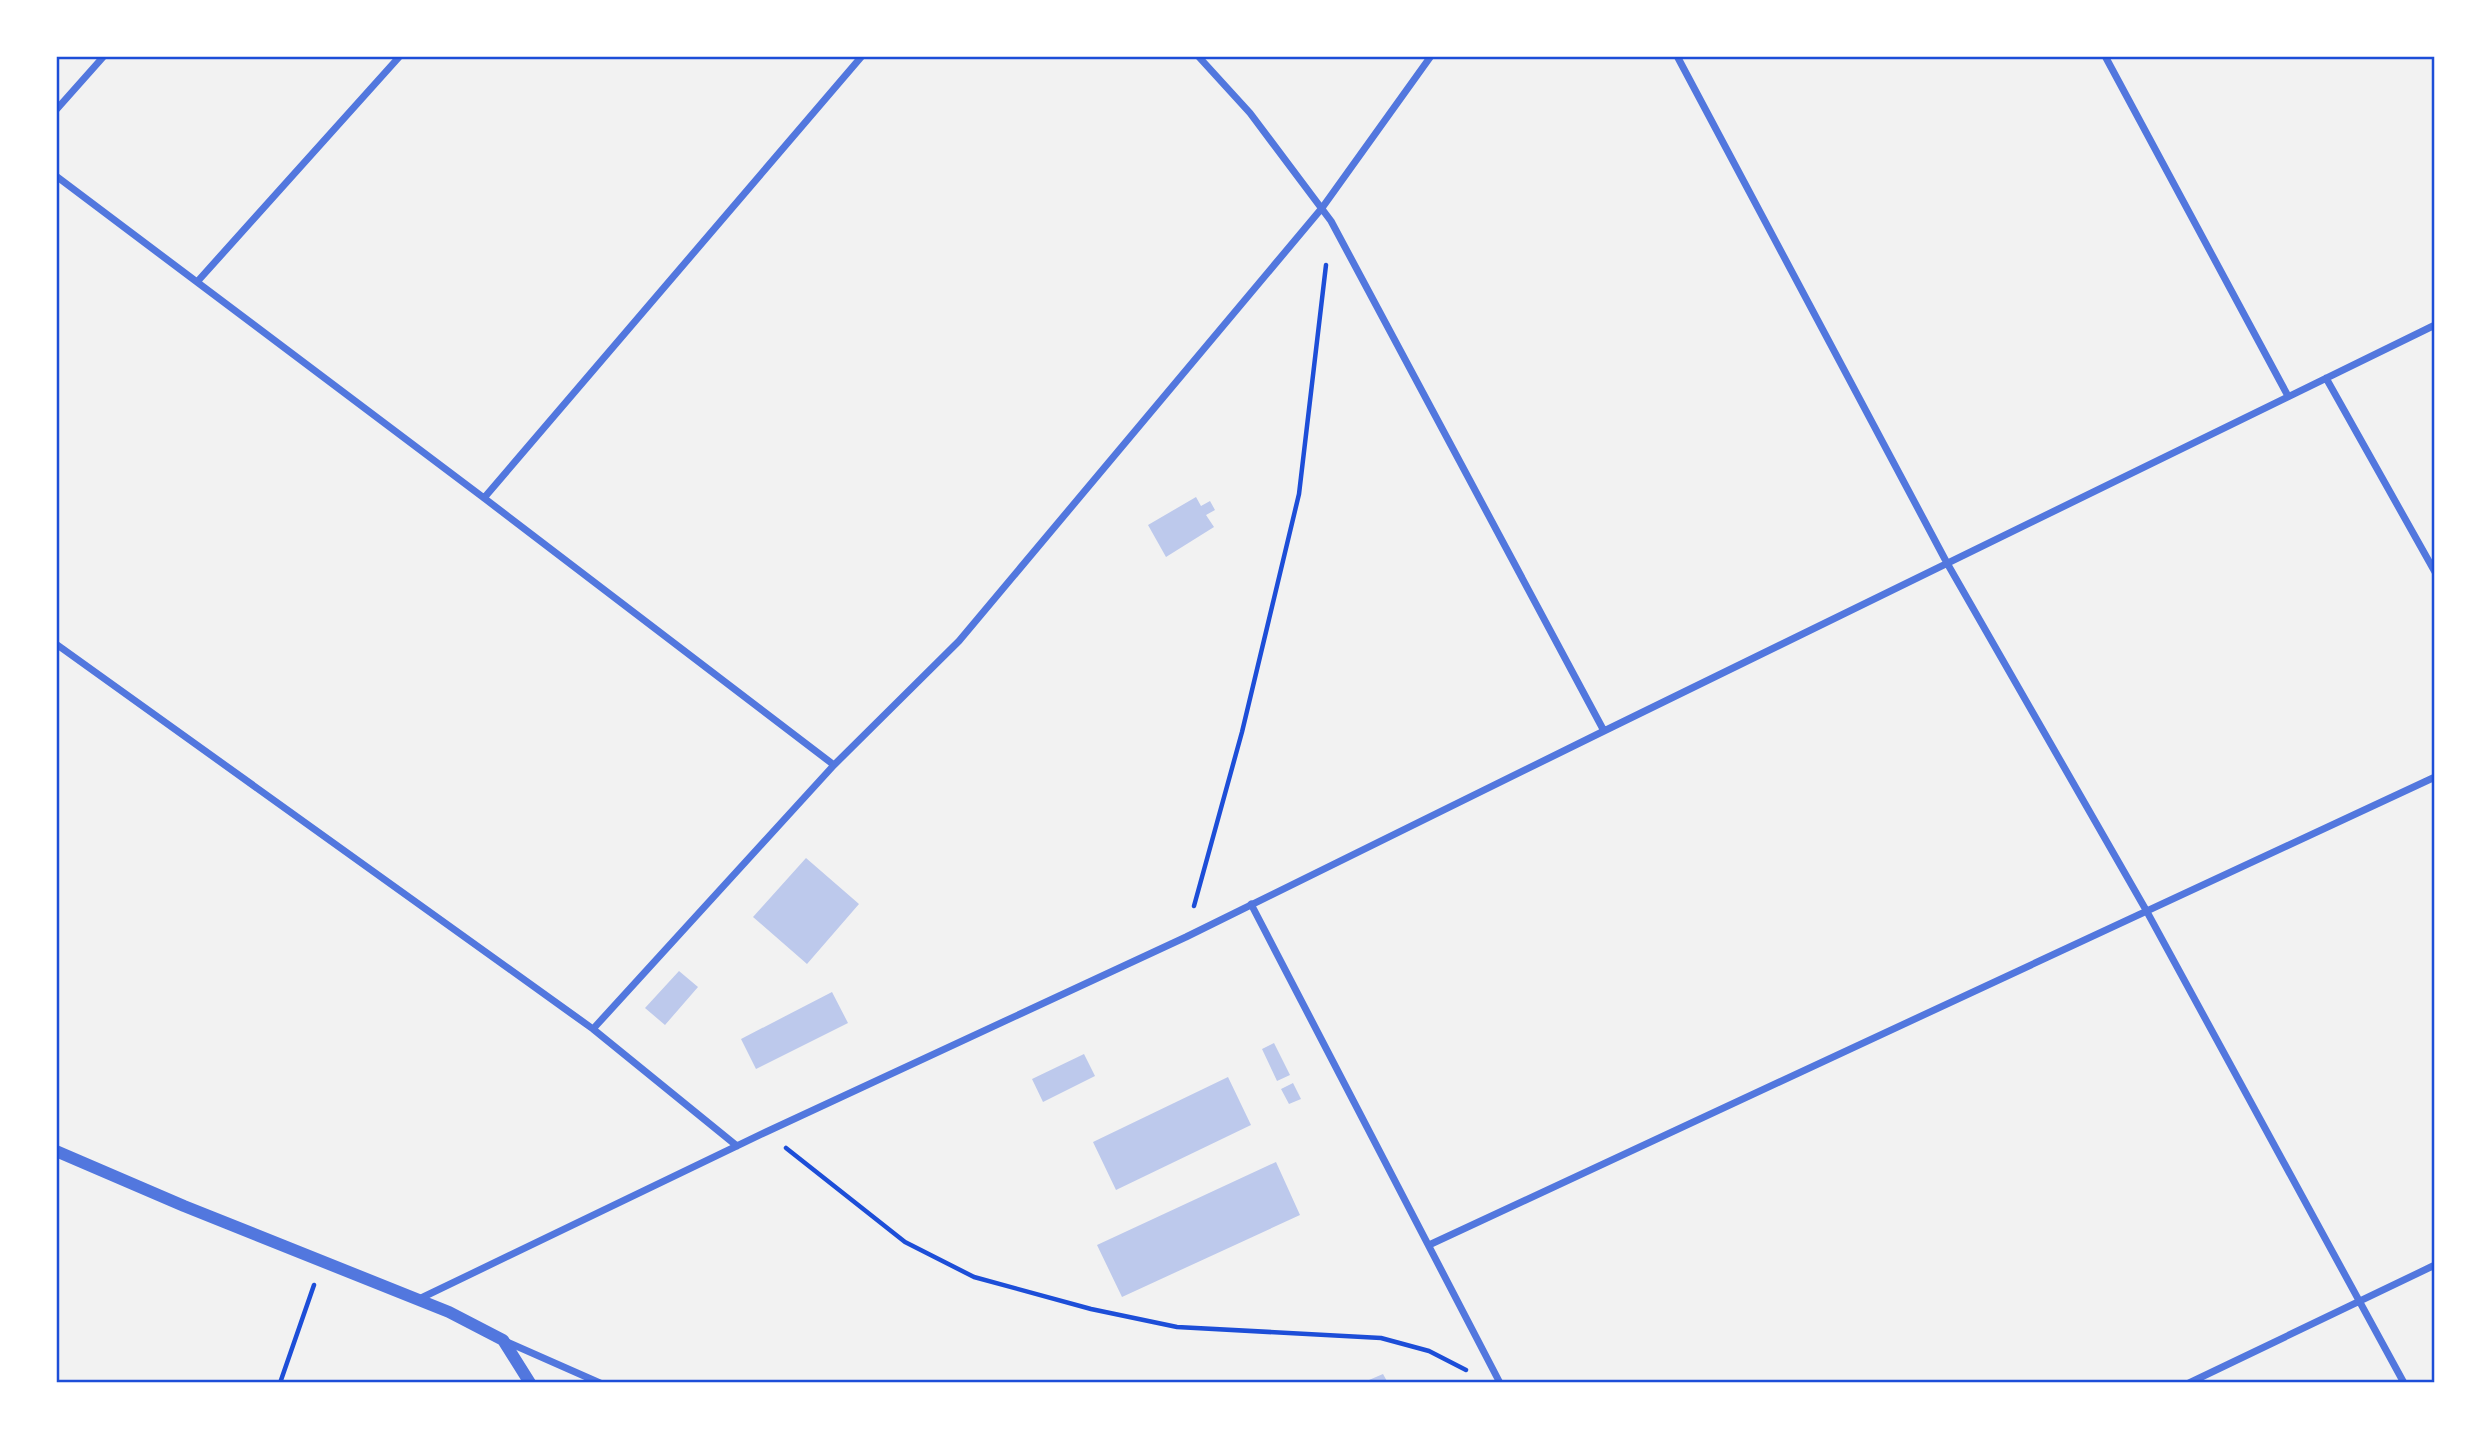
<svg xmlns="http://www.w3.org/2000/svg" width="2491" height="1439" font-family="Spectral,serif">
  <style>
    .building { fill: #bdc9ec }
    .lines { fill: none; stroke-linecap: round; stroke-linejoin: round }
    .path { stroke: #1d4ed8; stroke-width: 4.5 }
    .minor { stroke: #5277de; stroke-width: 7 }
    .tertiary { stroke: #5277de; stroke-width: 12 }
    .neatline { fill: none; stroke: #1d4ed8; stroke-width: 2.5 }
  </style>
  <rect width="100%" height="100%" fill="#f2f2f2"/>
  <!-- building -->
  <path class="building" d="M1196,497l5,9 9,-5 5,9 -9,5 8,12 -48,30 -18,-32z
    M806,858l53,46 -52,60 -54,-47z
    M679,971l19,16 -33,38 -20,-17z
    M832,992l16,31 -92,46 -15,-30z
    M1274,1043l16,32 -13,6 -15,-32z
    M1084,1054l11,22 -52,26 -11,-23z
    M1228,1077l23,48 -135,65 -23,-48z
    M1293,1083l8,16 -12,5 -8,-15z
    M1276,1162l24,53 -178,82 -25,-52z
    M1383,1374l5,9h-26z"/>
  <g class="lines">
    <!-- path -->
    <path class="path" d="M1194,906l48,-174 57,-238 27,-229
      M786,1148l119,94 69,35 117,32 86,18 204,11 48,13 37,19
      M280,1383l34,-98"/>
    <!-- minor -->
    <path class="minor" d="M1198,56l52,57 81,108 273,510
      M1677,56l270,507 199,347 258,473
      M2105,56l183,340
      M56,110l48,-54
      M56,176l428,322 350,267
      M197,282l203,-226
      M2326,378l109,194
      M484,498l378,-442
      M56,644l537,385 144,117
      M1251,904l249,479
      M593,1029l241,-264 125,-124 363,-433 109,-152
      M1429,1245l1006,-468
      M419,1299l347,-167 420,-195 418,-206 831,-406
      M507,1342l93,41
      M2189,1383l246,-118"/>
    <!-- tertiary -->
    <path class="tertiary" d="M56,1151l128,55 265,106 54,28 27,43"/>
  </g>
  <!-- border -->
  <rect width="2491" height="1439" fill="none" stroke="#ffffff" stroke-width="116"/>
  <rect x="58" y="58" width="2375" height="1323" class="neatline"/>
</svg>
